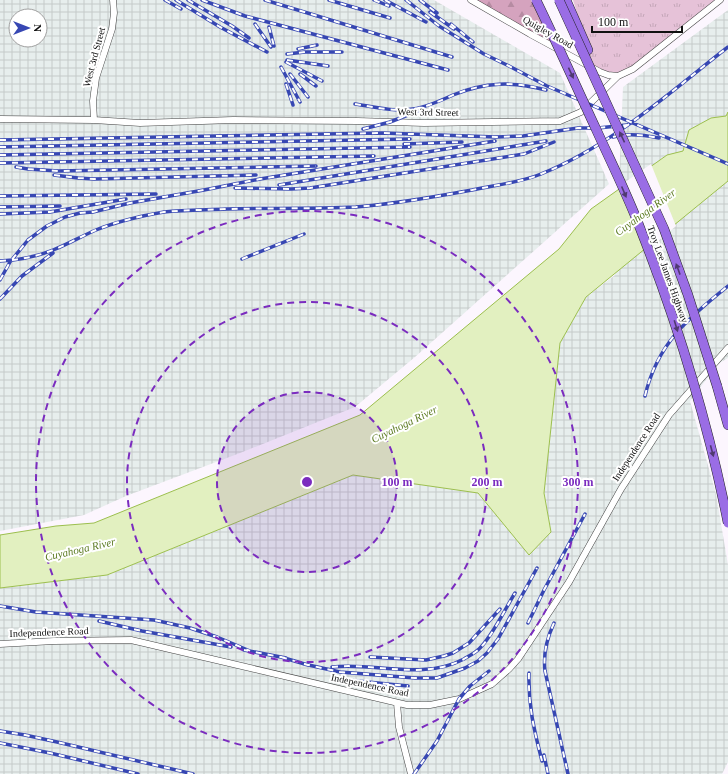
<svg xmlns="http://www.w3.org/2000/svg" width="728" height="774" font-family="Georgia,serif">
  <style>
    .industrial { fill: url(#industrial-grid); fill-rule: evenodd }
    .grass { fill: url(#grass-tufts) }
    .forest { fill: url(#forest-firs) }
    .water { fill: #e2f0c0; stroke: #9cbf4e }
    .pier { fill: #fcf6fe }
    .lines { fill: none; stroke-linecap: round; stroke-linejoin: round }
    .minor-casing { stroke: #444; stroke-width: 7 }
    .highway-casing { stroke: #222; stroke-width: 10 }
    .minor { stroke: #fff; stroke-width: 6 }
    .highway { stroke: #9a6de5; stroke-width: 9 }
    .rail-casing { stroke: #3747b3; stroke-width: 3.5 }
    .rail { stroke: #fff; stroke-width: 2; stroke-dasharray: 6; stroke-linecap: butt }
    .highway-bridge-casing { stroke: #222; stroke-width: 10; stroke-linecap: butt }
    .highway-bridge { stroke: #9a6de5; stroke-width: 9 }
    .oneway { fill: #4f3a70 }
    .ring { fill: none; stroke: #7b2cbf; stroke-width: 2; stroke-dasharray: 7 5 }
    .labels { text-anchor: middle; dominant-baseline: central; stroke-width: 4; stroke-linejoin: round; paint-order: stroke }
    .street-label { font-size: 10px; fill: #111; stroke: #fff }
    .water-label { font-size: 11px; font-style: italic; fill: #5c7b22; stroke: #fff }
    .centre { fill: #7b2cbf; stroke: #fff; stroke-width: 2 }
    .ring-label { font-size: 12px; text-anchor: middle; font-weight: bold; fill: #7b2cbf; stroke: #fff; stroke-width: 4; stroke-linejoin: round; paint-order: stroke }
  </style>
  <defs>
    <pattern id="industrial-grid" width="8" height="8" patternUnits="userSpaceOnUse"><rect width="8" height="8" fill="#e7eeed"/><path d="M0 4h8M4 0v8" fill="none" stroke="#c5cbca"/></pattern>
    <pattern id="grass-tufts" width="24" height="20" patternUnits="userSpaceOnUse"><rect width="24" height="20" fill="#e6c2d8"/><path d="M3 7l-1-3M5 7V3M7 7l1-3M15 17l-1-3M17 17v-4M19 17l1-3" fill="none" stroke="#c4a6b8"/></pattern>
    <pattern id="forest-firs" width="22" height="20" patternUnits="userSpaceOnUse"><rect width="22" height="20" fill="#d5a3be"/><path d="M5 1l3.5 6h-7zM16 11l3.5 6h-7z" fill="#b68ba2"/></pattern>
  </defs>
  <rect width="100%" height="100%" fill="#fcf6fe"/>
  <!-- industrial -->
  <path class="industrial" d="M0,0h434l126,73 49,111 -194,173 -60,50 -115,46 -114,43 -42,19 -84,16zM16,16h24v24h-24z
    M728,10v348l-10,6 -28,37 26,93 12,71v197l-6,12h-722v-186l107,-13 246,-100 125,18 51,62 22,-23 -7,-39 16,-150 26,-46 29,-22 8,-188z"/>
  <!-- grass -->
  <path class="grass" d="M573,0h147l-87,69 -15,7 -28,-10 2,-4z"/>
  <!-- forest -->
  <path class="forest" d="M471,0h60l24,48z"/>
  <!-- water -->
  <path class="water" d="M728,112v69l-142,116 -26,46 -16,150 7,39 -22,23 -51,-62 -125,-18 -246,100 -107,13v-53l56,-9 38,-3 266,-108 199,-166 32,-40 76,-54 16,-4 6,-21 22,-12 15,-2z"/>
  <!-- pier -->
  <path class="pier" d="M651,164l25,62 -31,26 -12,-33 -15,-32z"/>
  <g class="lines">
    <!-- minor casing -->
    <g class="minor-casing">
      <path id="minor" d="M471,0l59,34 70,38 8,3 10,1
        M0,119l94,1 46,3 93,-3 125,1 66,2 136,-2 21,-9 37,-36 15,-7 87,-69
        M94,120l-1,-19 3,-23 16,-49 2,-16 -1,-13
        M0,644l54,-3 77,-1 276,65h23l29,-6 33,-15 17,-15 9,-10 51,-77 52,-93 48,-74 59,-67
        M397,703l2,24 12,47"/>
    </g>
    <!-- highway casing -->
    <g class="highway-casing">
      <path id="highway" d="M566,0l22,50
        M717,386l11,39"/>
    </g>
    <!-- minor -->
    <use href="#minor" class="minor"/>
    <!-- highway -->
    <use href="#highway" class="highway"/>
    <!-- rail casing -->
    <g class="rail-casing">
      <path id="rail" d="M165,0l16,9
        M176,0l44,27 47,25
        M188,0l44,26 17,12
        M202,0l43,16 203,54
        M265,0l187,57
        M329,0l61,18
        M374,0l15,6
        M385,0l41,22
        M406,0l33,26 45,28 25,12 38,20 181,78
        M420,0l17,13
        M430,12l24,17
        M255,24l16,23
        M451,24l22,18
        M269,27l5,19
        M298,49l19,-4
        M287,54l18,-2h37
        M287,60l41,6
        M286,62l36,19
        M281,67l19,35
        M290,74l18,23
        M300,74l16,12
        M286,84l7,21
        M355,104c19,3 39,8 58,5 14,-2 27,-8 40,-14 32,-13 60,-14 93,-5
        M363,129l27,-7 28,-11
        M613,137c14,-4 32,-2 46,1
        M0,140l382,-7 114,4 27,-1 55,-8h20l29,-3
        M404,144l58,-2
        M0,147l410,-8
        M0,155l410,-8
        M0,163l374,-7
        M16,167l12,2 30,2 258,-5
        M54,175l24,3 16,1 162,-4
        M279,185l267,-44
        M235,188l56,1 19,-1 214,-34 30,-12
        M0,196l156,-2
        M0,207l60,-1
        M0,214l50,-2 76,-13
        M242,259l62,-25
        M0,261c18,-1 36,-4 53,-11 15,-6 29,-14 43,-20 22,-9 45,-14 68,-18 21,-2 42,-2 63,-3 43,-1 86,0 129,-2 39,-3 78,-10 116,-17 23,-5 47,-7 69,-16 70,-28 128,-81 187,-127
        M0,280l10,-18 18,-22 19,-14 18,-9 15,-4 13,-1 37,-9 74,-13 56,-11 235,-38
        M0,299l22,-23 31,-23
        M645,396c12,-52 43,-78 83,-110
        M0,606l36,6 118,8 36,8 27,9 33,14
        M99,621l43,10 89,16
        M528,623l16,-33 41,-76
        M554,623c-7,15 -11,31 -9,48l23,103
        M244,650l42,8
        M281,657l27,8
        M370,657l56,3 18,-4 9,-3 16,-10 31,-34
        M304,664l36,8 75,6h22l28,-10 13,-7 9,-8 11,-14 39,-71
        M332,667c44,-5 90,14 132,-8 5,-3 11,-6 15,-10 13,-12 26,-40 36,-56
        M529,673c-1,32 5,57 13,88
        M347,680l61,6
        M0,731l25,4 32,7 136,32
        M0,743l50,10 88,21
        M544,755l4,19
        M414,774l23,-33 22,-42 11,-13 19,-15"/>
    </g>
    <!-- rail -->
    <use href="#rail" class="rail"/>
    <!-- highway-bridge casing -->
    <g class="highway-bridge-casing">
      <path id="highway-bridge" d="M536,0c21,43 40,86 60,129 15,33 31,65 44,99 38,96 68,194 88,295
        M559,0l105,229 24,66 29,91"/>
    </g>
    <!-- highway-bridge -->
    <use href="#highway-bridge" class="highway-bridge"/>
  </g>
  <!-- one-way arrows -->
  <defs><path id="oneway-solid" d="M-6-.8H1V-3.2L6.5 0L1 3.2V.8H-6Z"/></defs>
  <g class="oneway">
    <use href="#oneway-solid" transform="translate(571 73) rotate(65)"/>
    <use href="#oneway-solid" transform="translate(622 137) rotate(-115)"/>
    <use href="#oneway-solid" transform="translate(624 192) rotate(67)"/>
    <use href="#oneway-solid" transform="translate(678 269) rotate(-110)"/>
    <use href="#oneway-solid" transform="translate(676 326) rotate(73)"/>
    <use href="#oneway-solid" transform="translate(712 451) rotate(75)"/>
  </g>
  <!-- distance rings -->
  <circle cx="307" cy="482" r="90" fill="#7b2cbf" fill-opacity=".12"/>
  <g class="ring">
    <circle cx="307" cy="482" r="90"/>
    <circle cx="307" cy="482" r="180"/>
    <circle cx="307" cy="482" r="271"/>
  </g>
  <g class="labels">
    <!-- street labels -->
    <g class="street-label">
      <text transform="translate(548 32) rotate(29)">Quigley Road</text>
      <text transform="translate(94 57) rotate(-75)">West 3rd Street</text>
      <text transform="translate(428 112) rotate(1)">West 3rd Street</text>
      <text transform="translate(668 274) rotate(70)">Troy Lee James Highway</text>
      <text transform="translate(636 447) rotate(-57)">Independence Road</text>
      <text transform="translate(49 632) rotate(-2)">Independence Road</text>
      <text transform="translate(370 685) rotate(12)">Independence Road</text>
    </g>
    <!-- water labels -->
    <g class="water-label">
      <text transform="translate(645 212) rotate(-36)">Cuyahoga River</text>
      <text transform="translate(404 424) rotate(-26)">Cuyahoga River</text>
      <text transform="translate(80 549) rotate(-13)">Cuyahoga River</text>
    </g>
  </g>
  <circle cx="307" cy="482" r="6" class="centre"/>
  <g class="ring-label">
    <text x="397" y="486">100 m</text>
    <text x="487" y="486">200 m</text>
    <text x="578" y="486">300 m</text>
  </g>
  <!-- north arrow -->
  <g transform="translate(28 28) rotate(90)"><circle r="19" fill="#ffffff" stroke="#a0a0a0"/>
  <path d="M0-3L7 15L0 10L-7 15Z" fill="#3747b3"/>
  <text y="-6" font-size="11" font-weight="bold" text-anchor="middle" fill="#111111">N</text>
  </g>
  <!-- scale -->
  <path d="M592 26v6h90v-6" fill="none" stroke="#111111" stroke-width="2"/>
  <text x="598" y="26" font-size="12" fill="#111111" stroke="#ffffff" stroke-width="3" paint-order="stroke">100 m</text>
</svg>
